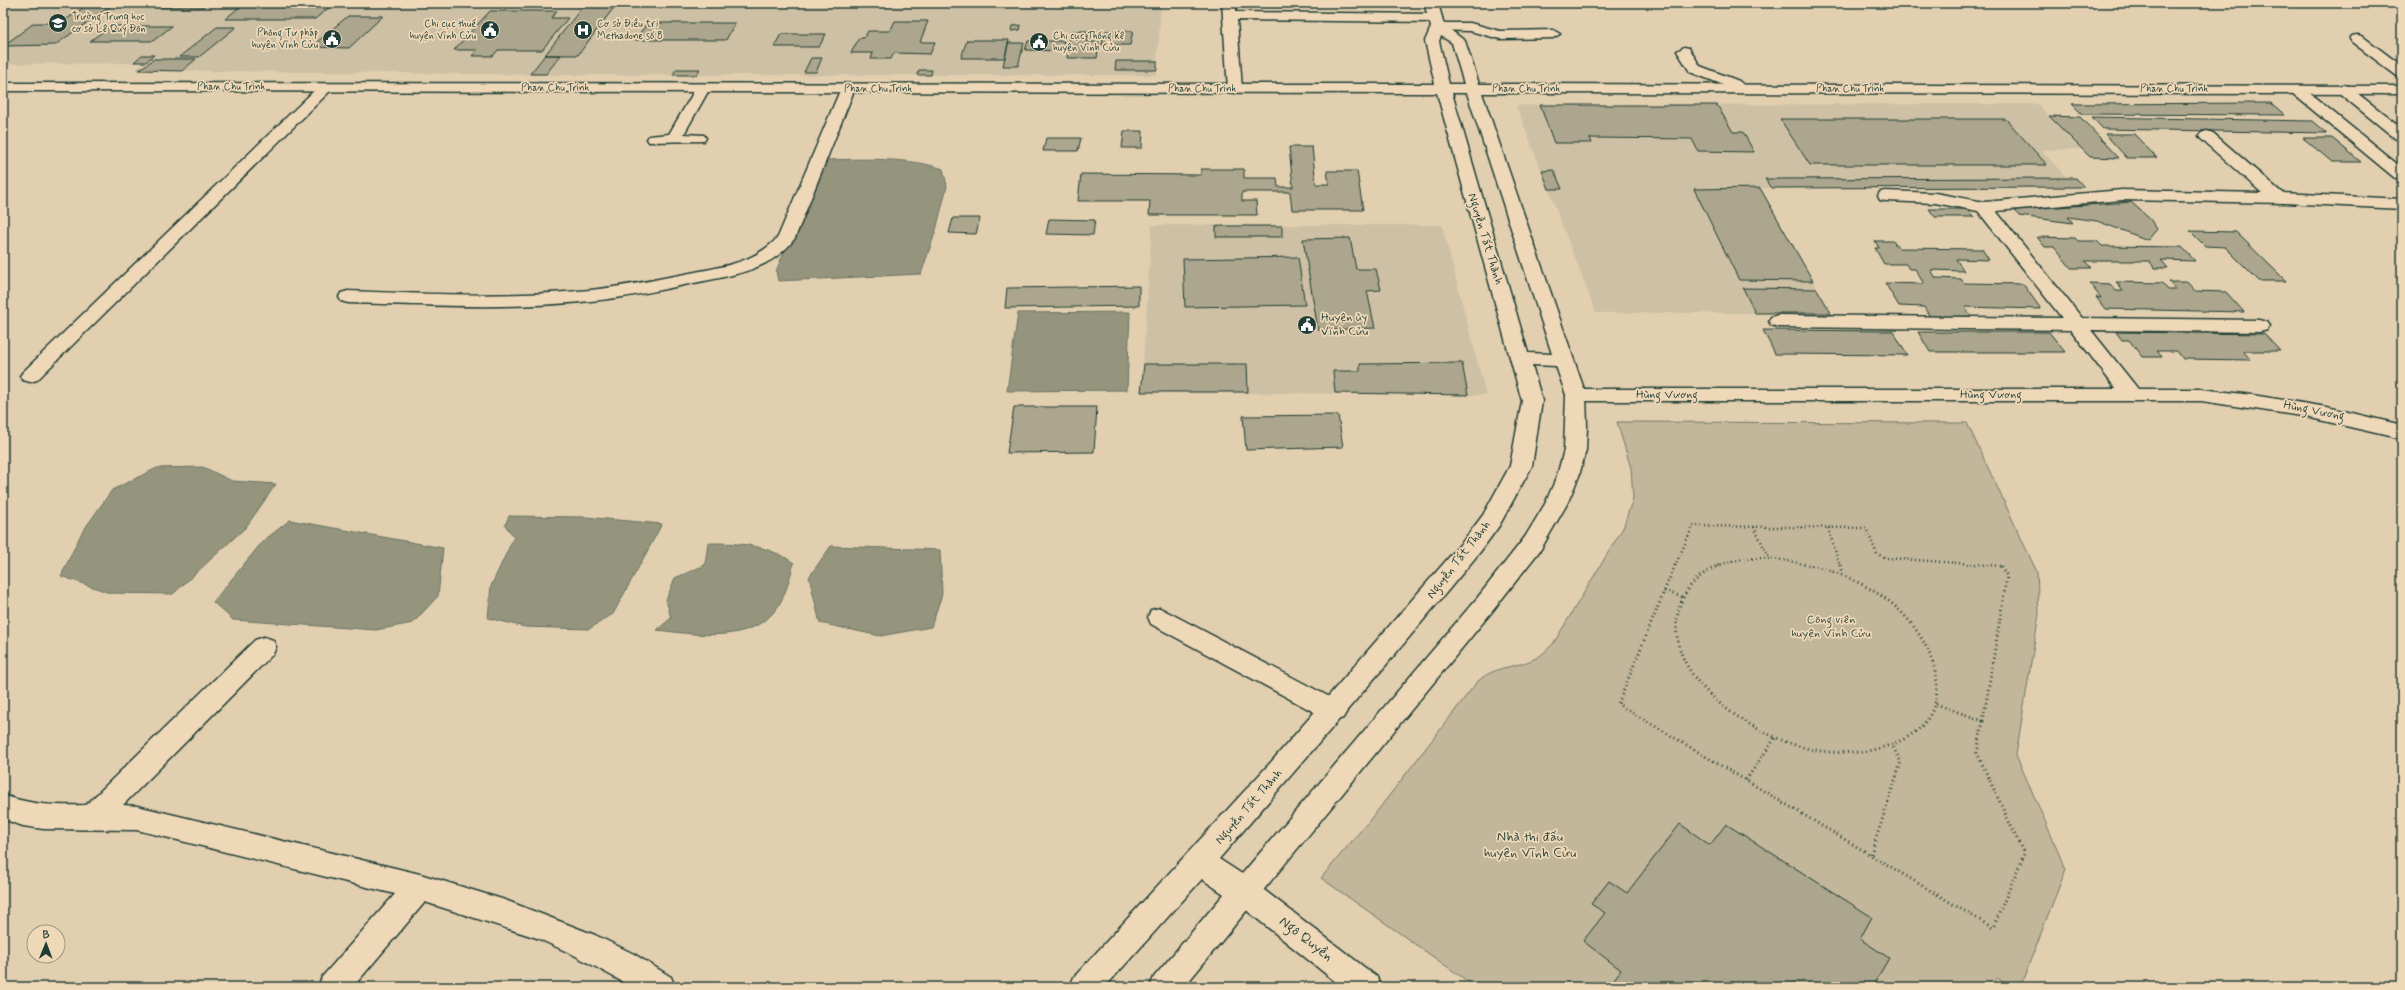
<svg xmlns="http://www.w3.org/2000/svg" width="2405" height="990" font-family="Mynerve,sans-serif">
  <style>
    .built { fill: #cec0a4 }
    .green { fill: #c2b69b; stroke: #707a68 }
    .water { fill: #95957e; stroke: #667260 }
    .building { fill: #aba68d; stroke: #1f3d34 }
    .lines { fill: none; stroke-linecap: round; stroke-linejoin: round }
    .minor-casing { stroke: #1f3d34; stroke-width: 3 }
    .major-casing { stroke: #1f3d34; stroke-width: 3 }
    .path-far1 { stroke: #1f3d34; stroke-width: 2.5; stroke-dasharray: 1 3; stroke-linecap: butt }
    .path { stroke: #1f3d34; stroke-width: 3; stroke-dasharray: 1 3.5; stroke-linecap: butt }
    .minor { fill: #efd8b8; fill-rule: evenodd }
    .major { fill: #efd8b8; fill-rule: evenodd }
    .labels { text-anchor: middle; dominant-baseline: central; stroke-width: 3.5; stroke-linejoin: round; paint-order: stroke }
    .far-poi-label { font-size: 10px; fill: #1f3d34; stroke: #efd8b8; text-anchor: start }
    .far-street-label { font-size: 10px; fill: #1f3d34; stroke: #efd8b8 }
    .street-label { font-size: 12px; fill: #1f3d34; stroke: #efd8b8 }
    .poi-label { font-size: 12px; fill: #1f3d34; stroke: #efd8b8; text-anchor: start }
    .park-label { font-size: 12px; fill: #2f493e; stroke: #efd8b8 }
    .near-park-label { font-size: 14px; fill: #2f493e; stroke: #efd8b8 }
    .near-street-label { font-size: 14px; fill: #1f3d34; stroke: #efd8b8 }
  </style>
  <rect width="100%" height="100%" fill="#e2cfb0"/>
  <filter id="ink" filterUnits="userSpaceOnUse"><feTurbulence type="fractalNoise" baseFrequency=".025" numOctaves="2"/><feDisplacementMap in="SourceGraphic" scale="8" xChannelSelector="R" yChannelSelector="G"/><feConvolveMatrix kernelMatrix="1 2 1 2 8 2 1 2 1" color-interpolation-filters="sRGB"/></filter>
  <g filter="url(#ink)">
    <!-- built -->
    <path class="built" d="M3,3h1014l-1,4h145l-5,68h-587l-434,-5 9,-7 -141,1z
      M2037,104l45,45 -41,1 26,28h9l8,9 -324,1 71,125h-235l-80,-208z
      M1152,225h290l44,170 -345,-3z"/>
    <!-- green -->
    <path class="green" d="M1617,422l350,1 70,149 2,42 -23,141 50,114 -46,118h-9l-14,-9 -5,9h-516l-155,-109 57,-68 99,-128c20,-18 38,-13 59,-24 7,-3 12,-10 17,-14l70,-116 10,-30 -2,-30z"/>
    <!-- water -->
    <path class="water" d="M824,160c36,-1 86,-3 119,9l4,17 -11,44 -15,44 -143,7 -2,-10 9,-21 8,-12z
      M1130,312l-3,78 -120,1 11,-78z
      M203,467l29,14 44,3 -30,43 -73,67 -63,-1 -49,-17 20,-42 31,-44 45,-22z
      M509,516l76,1 77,7 -49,90 -24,15 -64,-2 -37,-9 3,-32 23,-49 -9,-12z
      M290,520l153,28 -5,48 -25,27 -37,7 -143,-10 -20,-18 50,-61z
      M708,543c32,0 58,1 86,20 -5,17 -10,41 -24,53 -29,27 -78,18 -113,14l14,-12 -5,-18 9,-22 30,-13z
      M831,546l109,4 2,44 -11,33 -51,9 -60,-13 -11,-46z"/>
    <!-- building -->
    <path class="building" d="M90,3h25l-60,42 -52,1 31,-23h27z
      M134,3h75l-6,4h-74z
      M242,5l89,1 -16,13h-90z
      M583,6h32l-37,49h-33z
      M490,11h67l-6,7h17l-26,32h-44l-5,6h-21l5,-6h-23z
      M348,16h35l-34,32 -38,-1z
      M895,21h33l-8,21h15l-5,12 -36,-1 -3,6h-20l2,-6h-22l8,-15h5l4,-7h22z
      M647,23h88l-9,17h-91z
      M1021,25l-1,5 -9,1 1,-5z
      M110,26h62l-19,15h-63z
      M217,27h19l-37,30h-20z
      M1071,31h18l-2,11h12l-2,16h-30z
      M1105,31h28l-3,14h-28z
      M781,34h45l-7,13h-45z
      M967,40h42l-4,18h-44z
      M1028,41h36l-2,10 -37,-1z
      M1008,43h16l-6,23h-15z
      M142,55h12l-8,7h-12z
      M545,55h16l-15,19h-16z
      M811,58h11l-6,14h-12z
      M154,59h42l-14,12 -43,-1z
      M1116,61h41v9h-42z
      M676,69h24l-4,6h-23z
      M919,70h13l-1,5h-14z
      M2271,103l14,12 -203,-1 -10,-10z
      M1540,105h177l16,27h10l11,20 -56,-1 -6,-12 -102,-1 2,5h-38z
      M2049,116l31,1 39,41 -29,-1z
      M2092,117l221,4 14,12 -224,-4z
      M1780,119h226l41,46h-237z
      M1124,131h19l-1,17h-20z
      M2105,134h29l23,24h-30z
      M1046,138h35l-3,13h-35z
      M2303,138h29l29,24h-29z
      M1289,147h23l4,37h13l-2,-13h30l6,39h-71l-2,-18h-48v9h14l1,14h-108l1,-14h-72l3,-27 120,1v-6h43v9h33l1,9h15z
      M1554,170l8,19h-13l-7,-18z
      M2067,178h9l8,9 -313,1 -6,-9z
      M1760,188l53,93 -74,-1 -45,-91z
      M2131,202l19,17 7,10 -9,11 -51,-19 -29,-4 5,6 -54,-7 -5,-6z
      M1929,209h38l7,8h-39z
      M953,218h27l-4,16 -27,-1z
      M1049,219l46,1 -2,15 -47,-1z
      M1216,226h66v11h-66z
      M2190,231l46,1 50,49h-27l-34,-34 -20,-1z
      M2037,237l38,1 3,3h19l5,5 80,1 13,14 -34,-1 7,8h-13l-6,-7h-64l6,7h-20l-17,-21h-9z
      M1350,238l6,31h20l5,21 -14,1 8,37 -57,2 -15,-91z
      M1875,241h18l5,7 84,1 7,11 -33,-1 8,12 -33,-1 5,8 25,1 3,4 59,1 18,25 -76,-2 7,11 -42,-1 -6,-10 -25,-1 -14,-23 39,1 -9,-15h-6l-3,-5h-22l-9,-16h4z
      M1298,257l7,48 -120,2 -2,-48z
      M2116,282l46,1 6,7h8l-7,-8h18l8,9 31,1 18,20 -139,-3 -9,-12 5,1 -12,-15 21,1 6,7h7z
      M1139,286v20l-134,2 2,-20z
      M1743,288l74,1 14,24h-76z
      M1763,330l130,1 14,24 -132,-1z
      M1918,332h131l16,20h-135z
      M2116,332l148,2 16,17h-37l8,9 -68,-1 -6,-8h-20l5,6h-20l-13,-17h-7z
      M1462,363l6,32 -133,-2 -2,-22h27v-7z
      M1144,364h103l1,28h-107z
      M1014,407h83l-3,45 -87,1z
      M1338,415l5,32 -97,3 -3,-34z
      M1680,824l30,21 16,-21 146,93 -12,22 29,19 -17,29h-264l13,-17 -38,-29 22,-28 -14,-9 18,-23 18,12z"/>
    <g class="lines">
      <!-- minor casing -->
      <g class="minor-casing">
        <path id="minor" d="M1222,3h14v9l199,2 7,4 -7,4 -198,-2 5,69 -7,4 -7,-4z
          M1438,23h32l30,8 53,-1 7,4 -7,4 -53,1 -30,-8 -37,-1 -2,-3z
          M2357,35l5,1 40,30v11l-5,-1 -45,-34 -2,-3 2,-3z
          M1684,47l5,1 11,18 39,15 9,8 -2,3h-10l-7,-5 -39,-15 -13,-21z
          M325,84l5,1 2,3 -2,3 -293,289 -7,2 -7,-2 -3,-4 3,-4 297,-287z
          M703,84l7,4 -26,46 20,1 2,3 -2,3 -55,1 -2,-3 2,-3 20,-2 27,-46z
          M848,84l7,4 -60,150c-24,34 -68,38 -106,46 -32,7 -65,14 -98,17 -81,9 -162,4 -243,2l-7,-2 -2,-4 2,-4 7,-2c80,3 161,7 242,-1 32,-3 63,-10 95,-16 33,-7 70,-10 93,-37l63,-149z
          M2343,85l5,1 54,42v13l-6,-2 -58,-47 -2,-3 2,-3z
          M2297,86l5,1 100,81v13l-6,-2 -104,-86 -2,-3z
          M2207,131l6,2 69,60 120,6v10l-117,-6 -163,-3 -126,11 86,107 178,2 7,2 3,4 -3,4 -7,2 -169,-2 47,59h63l51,6 75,12 75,18v14l-100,-23 -101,-15h-625l-7,-1 -3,-5 3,-5 7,-1h540l-45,-59 -293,-3 -7,-2 -2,-4 2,-4 7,-2 284,3 -84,-107 -43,-8 -49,-2 -6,-1 -2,-4 2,-4 6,-1 49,2 49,9 138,-12 140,3 -61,-54 -2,-3 2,-3z
          M1160,608l183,96 4,7 -4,7 -9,3 -9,-3 -174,-94 -3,-7 3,-7z
          M264,637l9,3 3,7 -3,7 -150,151 14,1 283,68 85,26 90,35 39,19 37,23 4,10h-43l-58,-32 -37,-17 -112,-36 -72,85h-35l4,-10 73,-83 -258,-64 -94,-1 -20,-3 -20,-7v-24c28,10 54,11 83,10l169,-165z
          M1245,879l10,4 122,94 4,10h-39l-107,-86 -4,-9 4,-9z"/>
      </g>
      <!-- major casing -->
      <g class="major-casing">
        <path id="major" d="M1424,3h14l6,22 21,16 14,43 923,2v8l-920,-1 104,302 1,32 -1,23 -7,26 -12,28 -26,45 -47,60 -310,378h-34l4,-10 70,-83 -22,-15 -97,108h-35l4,-10 198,-216 192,-221 19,-25 27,-49 12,-65 -85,-308 -1434,-2v-8l1432,1 -10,-43 6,-14zM1441,36l11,7 12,41h-15l-10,-43zM1452,93h15l85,261 -24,-1zM1532,365l24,1 10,29 -2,55 -7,26 -12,28 -20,33 -47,60 -236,277 -23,-15 167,-194 94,-113 19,-26 33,-60 10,-65z"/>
      </g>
      <!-- path-far1 -->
      <path class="path-far1" d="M1754,527l15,31
        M1828,528l12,38
        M1675,566l18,-40 173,2 11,26 10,4 114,8
        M1717,566c31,-13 65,-7 96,0"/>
      <!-- path -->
      <path class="path" d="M1675,565l-57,139 375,224 31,-74 -47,-101 6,-32
        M1720,565c-21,9 -35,22 -41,44 -19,68 71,125 127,139 32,8 69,6 98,-9 62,-33 25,-109 -18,-140 -23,-16 -49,-28 -77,-34
        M1840,565l2,9
        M1664,591l18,6
        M1936,704l47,17
        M1983,721l24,-145 -7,-11
        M1746,780l29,-42
        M1871,854l30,-92 -9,-17"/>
      <!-- minor -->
      <use href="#minor" class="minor"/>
      <!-- major -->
      <use href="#major" class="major"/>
    </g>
  </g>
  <!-- icons -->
  <defs>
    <g id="school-disc" transform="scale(1)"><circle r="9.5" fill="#1f3d34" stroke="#efd8b8"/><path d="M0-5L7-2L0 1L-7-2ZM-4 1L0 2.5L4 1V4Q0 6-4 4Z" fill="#fff"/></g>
    <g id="civic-disc" transform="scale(1)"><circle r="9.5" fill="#1f3d34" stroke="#efd8b8"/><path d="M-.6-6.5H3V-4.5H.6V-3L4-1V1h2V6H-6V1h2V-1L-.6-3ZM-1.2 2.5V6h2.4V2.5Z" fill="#fff"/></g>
    <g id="hospital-disc" transform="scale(1)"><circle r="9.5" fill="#1f3d34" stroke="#efd8b8"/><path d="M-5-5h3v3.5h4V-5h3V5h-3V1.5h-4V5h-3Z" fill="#fff"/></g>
  </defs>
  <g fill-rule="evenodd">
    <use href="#school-disc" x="58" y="23"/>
    <use href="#civic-disc" x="490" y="30"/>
    <use href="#hospital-disc" x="583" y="30"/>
    <use href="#civic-disc" x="332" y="39"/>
    <use href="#civic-disc" x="1039" y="42"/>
    <use href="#civic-disc" x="1307" y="325"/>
  </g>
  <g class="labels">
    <!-- far-poi labels -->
    <g class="far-poi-label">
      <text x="72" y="17">Trường Trung học<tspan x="72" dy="12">cơ sở Lê Quý Đôn</tspan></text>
      <text x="476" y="24" text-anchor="end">Chi cục thuế<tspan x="476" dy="12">huyện Vĩnh Cửu</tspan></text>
      <text x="597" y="24">Cơ sở Điều trị<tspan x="597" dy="12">Methadone số 8</tspan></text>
      <text x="318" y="33" text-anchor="end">Phòng Tư pháp<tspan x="318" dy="12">huyện Vĩnh Cửu</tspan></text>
      <text x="1053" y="36">Chi cục Thống kê<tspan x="1053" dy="12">huyện Vĩnh Cửu</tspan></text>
    </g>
    <!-- far-street labels -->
    <g class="far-street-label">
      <text x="231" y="87">Phan Chu Trinh</text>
      <text x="555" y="88">Phan Chu Trinh</text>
      <text x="878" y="89">Phan Chu Trinh</text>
      <text x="1202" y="89">Phan Chu Trinh</text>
      <text x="1526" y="89">Phan Chu Trinh</text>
      <text x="1850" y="89">Phan Chu Trinh</text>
      <text x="2174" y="89">Phan Chu Trinh</text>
    </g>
    <!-- street labels -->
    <g class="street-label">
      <text transform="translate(1485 239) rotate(73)">Nguyễn Tất Thành</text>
      <text x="1667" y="395">Hùng Vương</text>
      <text x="1991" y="395">Hùng Vương</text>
      <text transform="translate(2314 411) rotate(11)">Hùng Vương</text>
      <text transform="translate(1459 560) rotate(-52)">Nguyễn Tất Thành</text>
      <text transform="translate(1249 807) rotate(-49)">Nguyễn Tất Thành</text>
    </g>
    <!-- poi labels -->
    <g class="poi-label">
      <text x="1321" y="318">Huyện ủy<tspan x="1321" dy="14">Vĩnh Cửu</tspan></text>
    </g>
    <!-- park labels -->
    <g class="park-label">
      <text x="1831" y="620">Công viên<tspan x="1831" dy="14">huyện Vĩnh Cửu</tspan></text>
    </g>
    <!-- near-park labels -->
    <g class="near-park-label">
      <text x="1530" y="837">Nhà thi đấu<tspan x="1530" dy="16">huyện Vĩnh Cửu</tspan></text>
    </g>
    <!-- near-street labels -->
    <g class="near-street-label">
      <text transform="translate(1306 939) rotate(38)">Ngô Quyền</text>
    </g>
  </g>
  <!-- margin -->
  <rect width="2405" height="990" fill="none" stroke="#efd8b8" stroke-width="16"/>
  <rect x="8" y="8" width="2389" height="974" fill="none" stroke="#1f3d34" stroke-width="1.5" filter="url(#ink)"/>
  <!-- north arrow -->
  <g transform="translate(46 944) rotate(1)"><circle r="19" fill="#efd8b8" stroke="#9c9a83"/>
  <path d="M0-3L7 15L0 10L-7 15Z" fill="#1f3d34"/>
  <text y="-6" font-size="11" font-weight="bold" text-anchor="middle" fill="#1f3d34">B</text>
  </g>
</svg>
